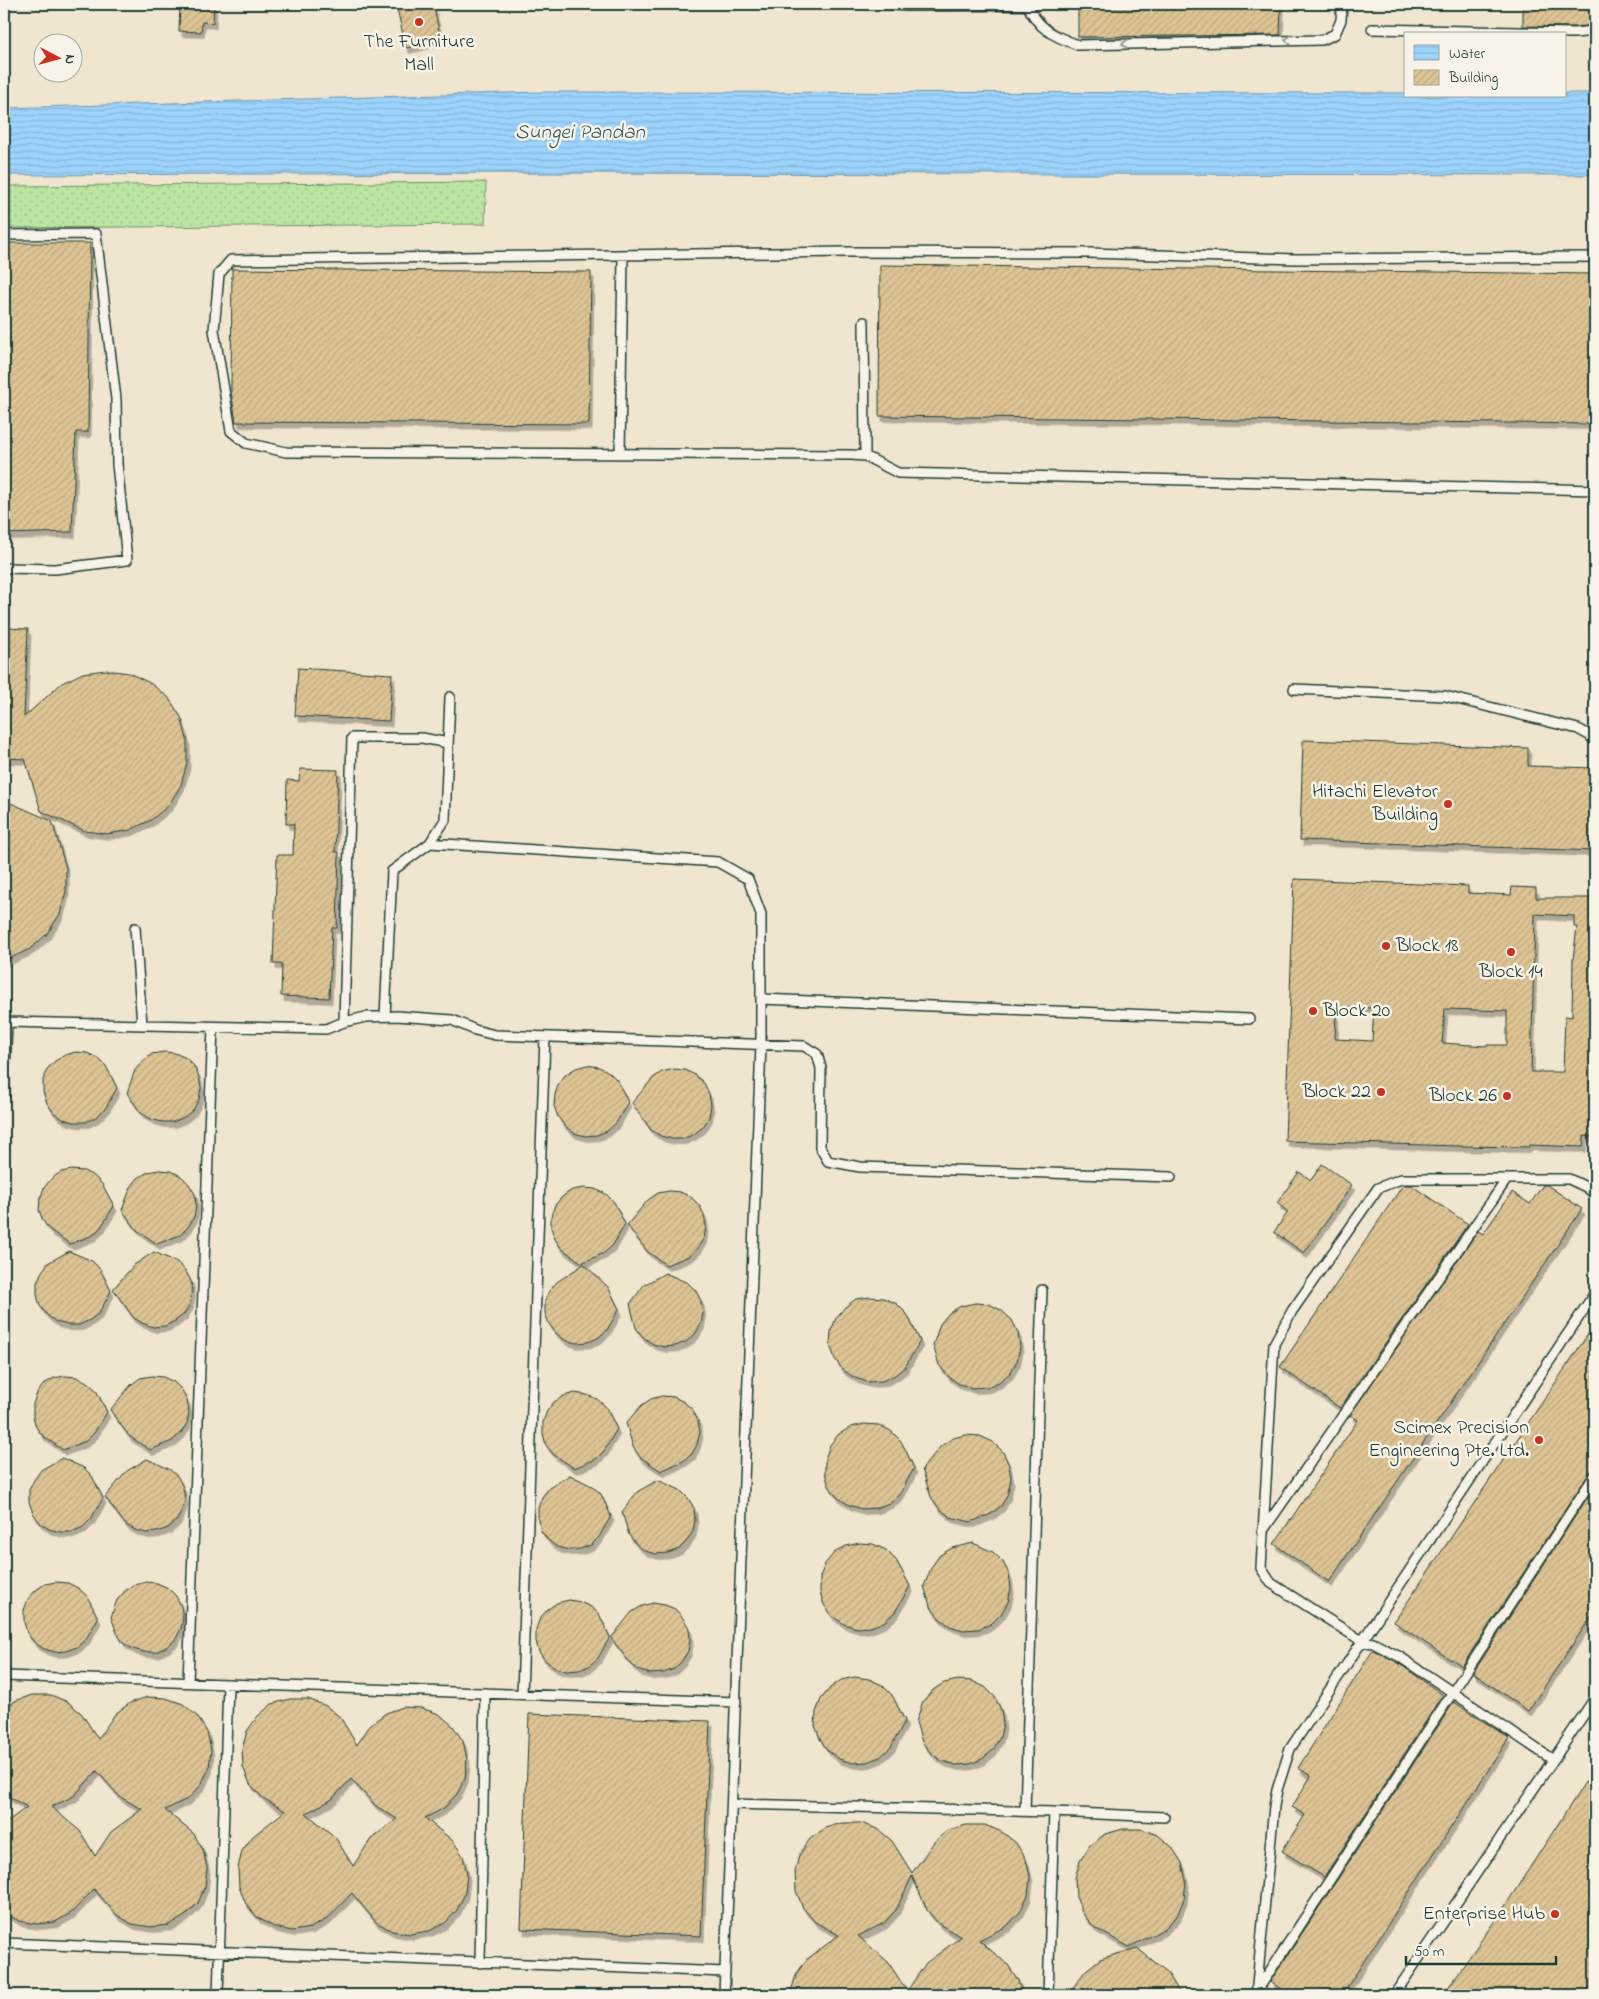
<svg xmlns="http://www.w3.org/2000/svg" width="1599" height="1999" font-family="'Indie Flower',sans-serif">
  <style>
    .grass { fill: url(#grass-dots); stroke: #6d916b }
    .water { fill: url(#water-rules); stroke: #6b97ac }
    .building { fill: url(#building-hatch); stroke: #1f3d34; fill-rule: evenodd; filter: url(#shadow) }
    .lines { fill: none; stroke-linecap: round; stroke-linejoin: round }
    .service-casing { stroke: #1f3d34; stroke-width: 12 }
    .service { stroke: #f7f3e8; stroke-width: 9 }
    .oneway { stroke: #8b988e }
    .poi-dot { fill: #c8321e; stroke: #f7f3e8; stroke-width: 2 }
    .labels { text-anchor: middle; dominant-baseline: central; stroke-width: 5; stroke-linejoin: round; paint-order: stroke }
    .poi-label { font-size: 20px; fill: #1f3d34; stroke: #f7f3e8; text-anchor: end }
    .water-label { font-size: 21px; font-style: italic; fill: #385b5c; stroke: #f7f3e8 }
  </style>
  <defs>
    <pattern id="grass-dots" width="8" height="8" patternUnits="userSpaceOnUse" patternTransform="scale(1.25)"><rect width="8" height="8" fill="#bbe5a2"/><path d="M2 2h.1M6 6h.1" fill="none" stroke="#a0c58c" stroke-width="1.8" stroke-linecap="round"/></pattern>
    <pattern id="water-rules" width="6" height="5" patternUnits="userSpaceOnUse" patternTransform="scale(1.25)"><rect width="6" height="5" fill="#9dd3fc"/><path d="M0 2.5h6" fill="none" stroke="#87b6d9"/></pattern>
    <pattern id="building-hatch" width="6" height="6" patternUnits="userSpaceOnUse" patternTransform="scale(1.25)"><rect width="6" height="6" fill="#dec494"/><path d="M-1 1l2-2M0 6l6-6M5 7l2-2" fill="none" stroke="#bea980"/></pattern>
    <filter id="shadow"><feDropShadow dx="3" dy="5.5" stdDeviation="0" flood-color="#0004"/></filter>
  </defs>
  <rect width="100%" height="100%" fill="#f0e5cf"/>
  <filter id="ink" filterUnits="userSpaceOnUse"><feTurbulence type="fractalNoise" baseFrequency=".02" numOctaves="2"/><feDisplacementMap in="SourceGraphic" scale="10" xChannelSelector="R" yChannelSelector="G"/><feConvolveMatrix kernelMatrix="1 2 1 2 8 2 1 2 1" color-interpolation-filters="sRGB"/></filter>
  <g filter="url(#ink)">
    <!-- grass -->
    <path class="grass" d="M486,182l-1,42 -481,4v-42z"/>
    <!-- water -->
    <path class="water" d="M541,92l864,1v3h160v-3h30v82l-1050,-2 -541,2v-67z"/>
    <!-- building -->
    <path class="building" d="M180,4h34l-1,19 -11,-1 -1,10 -22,-1z
      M396,4h37l8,36 -35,8z
      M1078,4h203l-1,31 -202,2z
      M1523,4h72v21l-21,2 -51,-1z
      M4,243h86l-2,189h-12l-4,100 -68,2z
      M880,265l715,9v150l-716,-8z
      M232,269l359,3 -2,152 -353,-2 -5,-31z
      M4,628l24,1 -4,88 38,-34 21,-10 23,-3 23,3 21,10 18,14 13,20 6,22v24l-6,22 -12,20 -18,15 -21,10 -23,4 -22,-3 -44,-20 -16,-52 -21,-1z
      M298,668l94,6 -3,47 -94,-5z
      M1303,740l225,8v18l67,2v83l-295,-11z
      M300,769l38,1 -3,82h4l-2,76h-5l-3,70 -48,-2 1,-32h-9l4,-109h16l1,-31h-8l1,-44 12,1z
      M4,800l48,21 14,47v23l-6,23 -13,20 -17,15 -26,12z
      M1294,879l174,7v7l43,2 1,-8 24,1v10h57l-3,49h2v12h3v178l-11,-1 -1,11 -54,-2v2l-70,-1 -174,-5zM1535,914l39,2v11h3l-4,32 -1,58 -7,-1 -2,56h-32zM1336,1007l38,1 -2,33 -37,-2zM1445,1009l62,2v34h-21v1l-44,-3z
      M76,1052l11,1 11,5 8,8 11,22 -12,21 -9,8 -10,5h-12l-11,-3 -9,-6 -7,-10 -4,-11v-12l4,-11 8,-8 10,-6z
      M164,1052l11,1 11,5 8,8 5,11 2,11 -2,11 -6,11 -9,7 -11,5h-11l-11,-3 -10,-6 -14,-20 8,-23 8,-9 9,-7z
      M587,1065l12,2 10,5 8,8 11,22 -12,21 -9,8 -10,4 -12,1 -11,-3 -9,-7 -7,-9 -4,-11 1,-12 4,-11 7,-9 10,-6z
      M674,1069l11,1 10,5 9,8 5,11 2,11 -2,12 -6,10 -9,7 -11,5h-11l-11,-3 -10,-6 -19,-27 21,-25 9,-6z
      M1322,1164l30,21 -48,68 -30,-21 14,-20 -11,-9 22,-31 12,8z
      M72,1170l12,1 10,5 8,8 12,22 -13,21 -8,8 -23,9 -20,-14 -7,-9 -4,-11 1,-11 4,-11 7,-9 10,-7z
      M159,1170l12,1 10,5 8,8 6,10 1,12 -2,11 -6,10 -8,8 -23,9 -20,-14 -15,-20 9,-23 7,-9 10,-6z
      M1403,1185h8l57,39 -128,184 -60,-41z
      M1543,1185h4l35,24 -253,373 -55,-38 84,-124 -8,-5 128,-184 5,3 29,-42 18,12z
      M584,1188l11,1 11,5 8,8 11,22 -12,21 -9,8 -22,10 -21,-15 -6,-9 -4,-11v-12l4,-11 8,-9 9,-6z
      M669,1191l11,1 11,5 8,8 5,10 2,12 -2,11 -6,10 -9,8 -23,9 -19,-14 -20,-26 21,-25 10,-7z
      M69,1251l23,10 8,8 11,22 -12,22 -9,7 -11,5h-11l-12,-3 -9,-7 -7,-9 -3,-11v-12l4,-10 7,-10z
      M154,1252l23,10 8,8 6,11 1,11 -2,12 -6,10 -9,7 -10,5 -12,1 -11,-4 -9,-6 -20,-28 21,-24z
      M584,1264l24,23 11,22 -12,21 -9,8 -10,4 -12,1 -11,-3 -9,-7 -7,-9 -4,-11v-12l4,-10 8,-9z
      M665,1273l23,10 8,8 5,10 2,12 -2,11 -6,10 -9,8 -11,4 -11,1 -11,-3 -10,-7 -7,-9 -6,-24 14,-19z
      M870,1297l14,1 13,6 10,10 13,27 -15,26 -10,8 -13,6 -14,1 -13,-4 -12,-8 -8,-11 -5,-14 1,-14 5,-13 9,-11 11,-8z
      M975,1303l14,1 12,6 11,10 6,13 2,14 -3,14 -7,12 -11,9 -12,5 -14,1 -14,-4 -11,-8 -9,-11 -6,-20 7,-21 9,-11 12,-7z
      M1595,1324v145l-5,3 -128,194 -10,-7 -1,1 -57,-38z
      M65,1376l12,1 10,5 9,8 11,22 -13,21 -8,8 -23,9 -20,-14 -7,-9 -3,-11v-12l4,-11 7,-9 10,-6z
      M152,1376l11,1 11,5 8,8 5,10 2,12 -2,11 -6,10 -9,8 -22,9 -21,-14 -19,-26 21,-25 9,-7z
      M575,1393l12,2 10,4 9,8 11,22 -13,22 -8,8 -22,9 -21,-14 -7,-9 -3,-11v-12l4,-11 7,-9 10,-6z
      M662,1396l12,1 10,5 9,8 5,11 2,11 -3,12 -5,10 -9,7 -22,10 -21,-14 -7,-10 -7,-24 16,-18 9,-6z
      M864,1424l15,1 12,6 10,10 13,27 -14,26 -11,9 -13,5 -14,1 -13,-4 -12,-8 -8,-11 -4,-13v-14l5,-14 9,-11 12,-7z
      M966,1435l14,1 13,6 10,10 6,13 2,14 -3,14 -6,12 -11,9 -20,8 -21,-5 -11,-9 -8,-11 -9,-28 19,-23 12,-8z
      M62,1458l22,10 8,8 11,22 -12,21 -8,8 -11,5h-12l-11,-3 -9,-6 -7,-10 -4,-11v-12l5,-10 7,-10z
      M147,1459l22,10 9,8 5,10 2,12 -3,11 -5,10 -9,8 -11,4 -11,1 -11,-3 -10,-6 -20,-27 22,-26z
      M570,1475l22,11 9,8 10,22 -12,21 -8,8 -11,4 -11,1 -12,-3 -9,-7 -7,-9 -3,-11v-12l4,-11 7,-9z
      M658,1480l22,10 8,8 6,10 1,12 -2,11 -6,10 -8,8 -11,4 -12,1 -11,-3 -9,-7 -7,-9 -7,-23 15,-20z
      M1595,1486v125l-67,100 -55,-38z
      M860,1543l13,1 13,6 10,10 14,26 -15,26 -11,10 -13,5 -14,1 -13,-4 -12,-8 -8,-11 -4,-13v-15l5,-13 9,-11 12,-7z
      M973,1543l20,9 10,10 6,12 2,14 -3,14 -7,12 -10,10 -13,5 -15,1 -13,-4 -11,-8 -9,-12 -6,-20 8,-20 8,-11 12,-7z
      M56,1582l12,1 10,5 9,8 11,22 -12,21 -9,8 -11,4 -11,1 -11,-3 -10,-7 -7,-9 -3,-11v-12l4,-11 8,-9 9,-6z
      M146,1582l11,1 11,5 8,8 5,10 2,12 -2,11 -6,11 -9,7 -10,5h-12l-11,-3 -10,-6 -6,-10 -6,-16 6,-17 8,-9 9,-6z
      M569,1600l11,2 11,5 8,7 11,23 -12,21 -9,8 -10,4 -12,1 -11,-3 -10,-7 -7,-9 -3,-11v-12l4,-11 8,-9 9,-6z
      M653,1603l12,2 10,4 8,9 6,10 1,12 -2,11 -6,10 -8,8 -11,4 -12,1 -11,-3 -9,-7 -20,-26 21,-26 10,-6z
      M1373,1650l24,12 46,33 -119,182 -42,-26 23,-36 -13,-8 19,-31 -13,-8z
      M855,1677l14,2 13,6 10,10 13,26 -14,26 -11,10 -13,5 -14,1 -14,-4 -11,-8 -8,-12 -5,-13 1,-14 5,-13 9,-11 11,-8z
      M958,1680l14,1 13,6 10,10 6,13 2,14 -3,13 -7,13 -11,9 -12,5 -14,1 -14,-4 -11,-8 -9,-11 -6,-20 7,-21 10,-11 11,-7z
      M32,1695h19l17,7 14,12 16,25 17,-25 15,-11 17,-6 19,1 17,6 14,12 10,16 4,18 -2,18 -8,17 -12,13 -24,12 29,24 9,16 4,18 -2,18 -7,17 -13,13 -16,9 -18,2 -19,-3 -15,-9 -23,-26 -23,24 -16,9 -19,2 -17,-3 -15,-9v-88l23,-17 -23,-13v-85l11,-8zM97,1771l23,26 22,12 -31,23 -16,24 -15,-25 -29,-24 23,-11z
      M290,1699h18l18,7 14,11 17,28 14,-21 15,-11 17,-6 18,1 18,6 14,12 10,15 4,18 -2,19 -8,16 -13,14 -19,10 28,23 10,15 4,18 -2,19 -8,17 -12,13 -16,8 -19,3 -18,-3 -16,-9 -24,-29 -25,26 -17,9 -18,3 -18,-4 -16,-9 -12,-14 -7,-17 -1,-19 4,-17 11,-15 32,-25 -22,-13 -13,-14 -7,-17 -1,-18 5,-18 11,-15 14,-12zM351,1779l25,27 21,13 -26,20 -18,27 -18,-29 -29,-24 25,-13z
      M1454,1702l55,36 -167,257h-51l-21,-13z
      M529,1714l181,7 -9,215 -180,-7z
      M1595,1767v228h-152l62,-89z
      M842,1823h19l17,6 14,12 20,32 22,-31 14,-12 18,-5h19l17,7 14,11 10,16 4,18 -2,18 -8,17 -13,14 -28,14 29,25 10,15 4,15h-232l6,-20 10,-15 33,-25 -24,-13 -12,-14 -7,-17 -1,-19 4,-17 11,-16 15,-11zM912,1876l15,34 12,14 22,13 -35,26 -19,28 -19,-29 -30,-26 26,-13 12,-13z
      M1123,1829h18l17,6 14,12 10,16 4,18 -2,18 -7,17 -13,13 -35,18 -34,-19 -12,-14 -7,-17 -1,-19 5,-17 10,-16 15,-11z
      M1137,1948l30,24 14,23h-113l17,-24 15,-12z"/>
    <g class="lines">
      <!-- service casing -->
      <g class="service-casing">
        <path id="service" d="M881,4l26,2 120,-1
          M1027,4c11,25 26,32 51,41l244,-5 13,-6 6,-14 1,-16
          M1372,29l202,4 21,-2
          M4,235l92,-1 20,165 1,65 10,96 -72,9 -51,-1
          M1595,257l-299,2 -208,-6 -239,-1 -618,8 -12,14 -5,56 17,101 15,12 40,9 565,3 14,1 33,17 697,17
          M864,322l1,134
          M620,454l3,-199
          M1294,689l151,7 133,33 11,6 6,6
          M430,843l288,19 30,17 13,35v131l-37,950
          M135,928l7,97
          M761,999l488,20
          M385,1016l7,-145 38,-28 15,-23 5,-123
          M4,1019l3,3 319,7 18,-7 22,-5 31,-1 55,4 23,10 20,5 309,11 13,8 4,14 -1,79 8,14 32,6 311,10
          M344,1022l8,-284h70l26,5
          M4,1096l3,-74
          M1262,1532l245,-353
          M4,1676l732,26
          M188,1682l25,-655
          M522,1694l23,-657
          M1553,1760l-153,-103 -27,-14 -11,-2 -91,-58 -10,-15 13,-224 18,-33 86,-123 23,-9h168l17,8 9,7
          M732,1804l322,8 110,5
          M1025,1811l17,-521
          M4,1943l721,29
          M480,1963l5,-270
          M1257,1991l338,-516
          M218,1995l10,-311
          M1048,1995l6,-183
          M1256,1995l18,-189 3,-16 13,-41 305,-456
          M1394,1995l201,-297"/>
      </g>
      <!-- service -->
      <use href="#service" class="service"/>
    </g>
    <!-- one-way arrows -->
    <defs><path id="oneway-chevron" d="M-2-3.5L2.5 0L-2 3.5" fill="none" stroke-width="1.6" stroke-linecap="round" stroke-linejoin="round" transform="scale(1.25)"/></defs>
    <g class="oneway">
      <use href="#oneway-chevron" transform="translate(1288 40) rotate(179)"/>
      <use href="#oneway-chevron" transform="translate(1125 44) rotate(179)"/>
    </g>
  </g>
  <!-- markers -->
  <g class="poi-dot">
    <circle cx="419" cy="22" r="5"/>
    <circle cx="1448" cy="804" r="5"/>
    <circle cx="1386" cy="946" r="5"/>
    <circle cx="1511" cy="952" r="5"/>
    <circle cx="1313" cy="1011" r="5"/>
    <circle cx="1381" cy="1092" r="5"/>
    <circle cx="1507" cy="1096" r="5"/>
    <circle cx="1539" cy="1440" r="5"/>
    <circle cx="1555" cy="1914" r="5"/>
  </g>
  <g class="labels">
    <!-- poi labels -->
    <g class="poi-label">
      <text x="419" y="42" text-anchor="middle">The Furniture<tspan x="419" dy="23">Mall</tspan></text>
      <text x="1438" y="792">Hitachi Elevator<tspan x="1438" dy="23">Building</tspan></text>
      <text x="1396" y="946" text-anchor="start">Block 18</text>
      <text x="1511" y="972" text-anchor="middle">Block 14</text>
      <text x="1323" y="1011" text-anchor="start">Block 20</text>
      <text x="1371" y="1092">Block 22</text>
      <text x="1497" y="1096">Block 26</text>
      <text x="1529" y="1428">Scimex Precision<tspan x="1529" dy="23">Engineering Pte. Ltd.</tspan></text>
      <text x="1545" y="1914">Enterprise Hub</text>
    </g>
    <!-- water labels -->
    <g class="water-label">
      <text x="580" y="133">Sungei Pandan</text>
    </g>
  </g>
  <!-- margin -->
  <rect width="1599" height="1999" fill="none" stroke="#f7f3e8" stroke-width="20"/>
  <rect x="10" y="10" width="1579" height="1979" fill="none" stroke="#1f3d34" stroke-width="2" filter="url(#ink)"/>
  <!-- legend -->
  <rect x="1404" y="32" width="162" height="65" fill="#f7f3e8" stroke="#a1aaa0"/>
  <rect x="1414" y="45" width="25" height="15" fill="url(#water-rules)" stroke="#a1aaa0"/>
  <text x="1449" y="58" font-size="15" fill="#1f3d34">Water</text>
  <rect x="1414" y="70" width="25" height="15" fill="url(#building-hatch)" stroke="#a1aaa0"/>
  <text x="1449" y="82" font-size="15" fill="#1f3d34">Building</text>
  <!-- north arrow -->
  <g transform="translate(58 58) rotate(96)"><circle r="24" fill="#f7f3e8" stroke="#a1aaa0"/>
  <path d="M0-4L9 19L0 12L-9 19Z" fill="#c8321e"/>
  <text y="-8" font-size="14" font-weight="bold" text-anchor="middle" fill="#1f3d34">N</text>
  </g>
  <!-- scale -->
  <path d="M1406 1956v8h150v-8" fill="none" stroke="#1f3d34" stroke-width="2.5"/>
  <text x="1414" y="1956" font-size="15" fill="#1f3d34" stroke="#f7f3e8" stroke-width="4" paint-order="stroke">50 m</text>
</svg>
